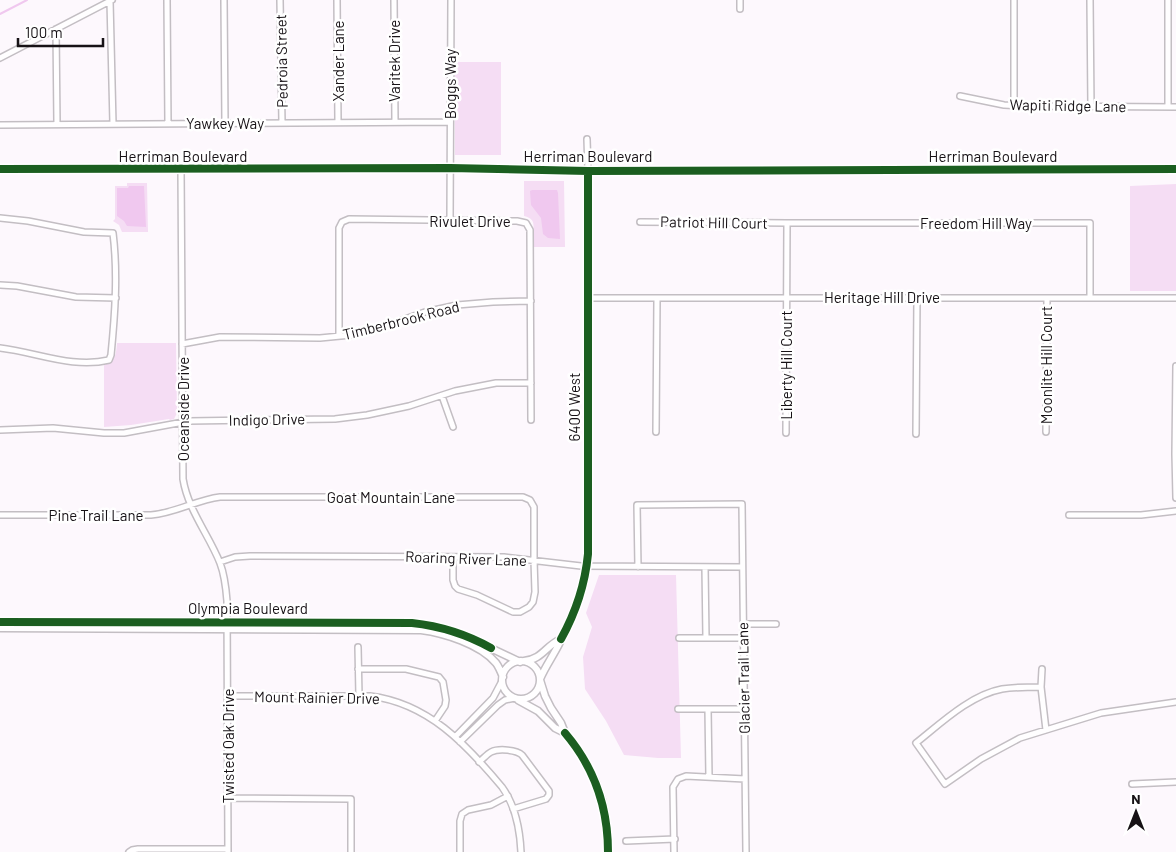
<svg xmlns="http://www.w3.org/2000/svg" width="1176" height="852" font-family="Barlow,sans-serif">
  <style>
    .green { fill: #f5ddf4 }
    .water { fill: #f0c8ef }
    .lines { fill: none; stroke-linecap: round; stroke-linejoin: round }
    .stream { stroke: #f0c8ef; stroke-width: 2 }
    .minor-casing { stroke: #c3bec3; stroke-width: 8 }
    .tertiary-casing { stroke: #c3bec3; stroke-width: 9 }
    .minor { stroke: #fffeff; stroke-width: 5 }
    .tertiary { stroke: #fffeff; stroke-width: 6 }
    .cycleway-casing { stroke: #fff; stroke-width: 11 }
    .cycleway { stroke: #1b5e20; stroke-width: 8 }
    .labels { text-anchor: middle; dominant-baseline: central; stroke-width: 5; stroke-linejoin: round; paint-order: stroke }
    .street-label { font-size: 15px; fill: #171216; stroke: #fff }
  </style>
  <rect width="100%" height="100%" fill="#fdf8fd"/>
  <!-- green -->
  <path class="green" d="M455,62h46v93h-46z
    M524,181h40l1,66h-31c0,-4 -1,-9 -1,-14 1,-9 2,-14 -9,-17z
    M127,183h20l1,49h-26l-3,-7 -6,-4 2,-2v-33h12z
    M1176,184v107h-46v-105z
    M117,343h59l1,70 -3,6 -4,1 -1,-1 -38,6 -27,2v-62c12,-5 12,-10 13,-22z
    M599,575h77l5,183h-23l-34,-3 -18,-34 -21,-32 -2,-32 9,-30 -6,-14z"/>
  <!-- water -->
  <path class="water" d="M129,186h15l2,41 -19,-1 -3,-5 -7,-5v-28h11z
    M532,190h25l1,3 2,46 -12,-1 -5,-4 -2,-16 -10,-13 -1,-14z"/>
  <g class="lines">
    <!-- stream -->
    <path class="stream" d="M0,14l27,-14"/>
    <!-- minor casing -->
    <g class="minor-casing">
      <path id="minor" d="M167,0l1,124
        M224,0l1,123
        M280,0l2,123
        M337,0l1,122
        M394,0l1,122
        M740,0v9
        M1090,0l1,107
        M110,1l3,123
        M56,29l1,95
        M0,58l112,-58
        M960,96l44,9 17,1 155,1
        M1014,105v-105
        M1168,107v-107
        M0,125l450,-3
        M587,139l1,32
        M181,169l2,310c5,31 26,56 37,84 5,13 6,25 7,38l1,251
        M0,218l28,3 56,11 29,1c5,41 2,81 -2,122l-2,5c-36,9 -73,-8 -109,-12
        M450,220l1,-220
        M640,222l147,1h303v74
        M0,285l17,1 59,11 40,1
        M588,298h588
        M339,336v-108l3,-6 7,-3 168,2 9,2 4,7 1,190
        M182,344l38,-7 100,1 31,-3 17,-3 57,-20 32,-7 36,-3 38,-1
        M1176,366l-1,88 1,44
        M442,396l11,31
        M0,430l53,-2 51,5h20l65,-12 146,-2 32,-4 42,-9 46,-15 41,-8h35
        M656,432l1,-133
        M1046,432l1,-134
        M786,433l1,-210
        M916,434l1,-137
        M0,515h151c25,-2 45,-15 69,-18h303l7,3 4,7v53l1,32 -2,10 -4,5 -9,5h-7l-36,-17 -19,-6 -3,-3 -2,-6v-23
        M1069,515h72l35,-4
        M220,562l15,-5 15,-1 254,1 77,9 161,1
        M638,567l-1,-62 105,-1 4,348
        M705,567l1,71
        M743,624h33
        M679,638h64
        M358,647l1,49
        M358,669h48l33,8 4,5 3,18 -1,6 -10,15
        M1042,669l-1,18 5,43
        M1041,687c-12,0 -26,0 -39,2 -32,6 -62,35 -86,54l29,41 36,-25 39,-21 81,-25 75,-11
        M228,696h142c58,7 96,48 132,91 13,18 18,43 19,65
        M678,709h66
        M708,709l1,68
        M455,737l38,-39 9,-17
        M460,742l38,-37 7,-5 10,-2
        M479,762c4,-3 8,-8 12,-10 8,-4 26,-2 31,3l27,36v4l-3,4 -33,10
        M1132,784l44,-2
        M228,798l123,1v53
        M626,841l49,-2
        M129,852l3,-2 6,-1h90
        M460,852v-31l2,-7 6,-4 23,-5 17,-9
        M674,852l-1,-65 5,-8 8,-3 59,3"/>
    </g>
    <!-- tertiary casing -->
    <g class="tertiary-casing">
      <path id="tertiary" d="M0,169l450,-1 138,3 588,-2
        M0,622l412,1 20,3 29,8 59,28
        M0,628l421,2c23,3 59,14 75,33 3,4 5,9 7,14
        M524,661c19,-2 21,-15 37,-22
        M502 680a19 19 0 1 1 38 0a19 19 0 1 1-38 0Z
        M540,679c5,-12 13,-23 19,-35 16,-34 27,-57 29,-97v-376
        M540,680l5,16 6,12 10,15 4,10 15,19 15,28 7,20 4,21 2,31
        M518,700l20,11 17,17 10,5"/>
    </g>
    <!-- minor -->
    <use href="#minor" class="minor"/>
    <!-- tertiary -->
    <use href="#tertiary" class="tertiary"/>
    <!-- cycleway casing -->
    <g class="cycleway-casing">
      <path id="cycleway" d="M0,169l450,-1 138,3 588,-2
        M0,622l412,1c28,3 54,11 79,25
        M561,639c15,-27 24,-54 27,-85v-383
        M565,733c29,34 43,75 43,119"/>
    </g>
    <!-- cycleway -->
    <use href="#cycleway" class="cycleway"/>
  </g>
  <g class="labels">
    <!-- street labels -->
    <g class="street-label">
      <text transform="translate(281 61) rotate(-91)">Pedroia Street</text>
      <text transform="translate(338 61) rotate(-90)">Xander Lane</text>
      <text transform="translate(394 61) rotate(-90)">Varitek Drive</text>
      <text transform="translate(450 84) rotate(-90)">Boggs Way</text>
      <text transform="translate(1068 105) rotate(1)">Wapiti Ridge Lane</text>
      <text x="225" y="123">Yawkey Way</text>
      <text x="183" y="156">Herriman Boulevard</text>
      <text x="588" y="156">Herriman Boulevard</text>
      <text x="993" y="156">Herriman Boulevard</text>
      <text x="470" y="221">Rivulet Drive</text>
      <text transform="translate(714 222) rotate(1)">Patriot Hill Court</text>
      <text x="976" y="223">Freedom Hill Way</text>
      <text x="882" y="297">Heritage Hill Drive</text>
      <text transform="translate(401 320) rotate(-14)">Timberbrook Road</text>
      <text transform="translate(786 365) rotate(-90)">Liberty Hill Court</text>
      <text transform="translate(1046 365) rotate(-90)">Moonlite Hill Court</text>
      <text transform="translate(574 407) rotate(-90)">6400 West</text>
      <text transform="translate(183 409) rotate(-90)">Oceanside Drive</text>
      <text transform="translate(267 419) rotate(-1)">Indigo Drive</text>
      <text x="391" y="497">Goat Mountain Lane</text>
      <text x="96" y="515">Pine Trail Lane</text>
      <text transform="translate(466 558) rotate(2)">Roaring River Lane</text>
      <text x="248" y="608">Olympia Boulevard</text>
      <text transform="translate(743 678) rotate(-91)">Glacier Trail Lane</text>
      <text transform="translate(317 697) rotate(1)">Mount Rainier Drive</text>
      <text transform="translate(228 746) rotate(-90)">Twisted Oak Drive</text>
    </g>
  </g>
  <!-- north arrow -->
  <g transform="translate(1136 812)" stroke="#ffffff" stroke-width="4" paint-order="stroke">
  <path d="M0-4L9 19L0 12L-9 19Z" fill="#171216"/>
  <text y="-8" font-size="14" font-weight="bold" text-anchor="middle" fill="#171216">N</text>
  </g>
  <!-- scale -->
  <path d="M18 38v8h85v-8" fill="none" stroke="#171216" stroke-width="2.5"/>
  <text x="25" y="38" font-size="15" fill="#171216" stroke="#ffffff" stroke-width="4" paint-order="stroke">100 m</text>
</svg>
